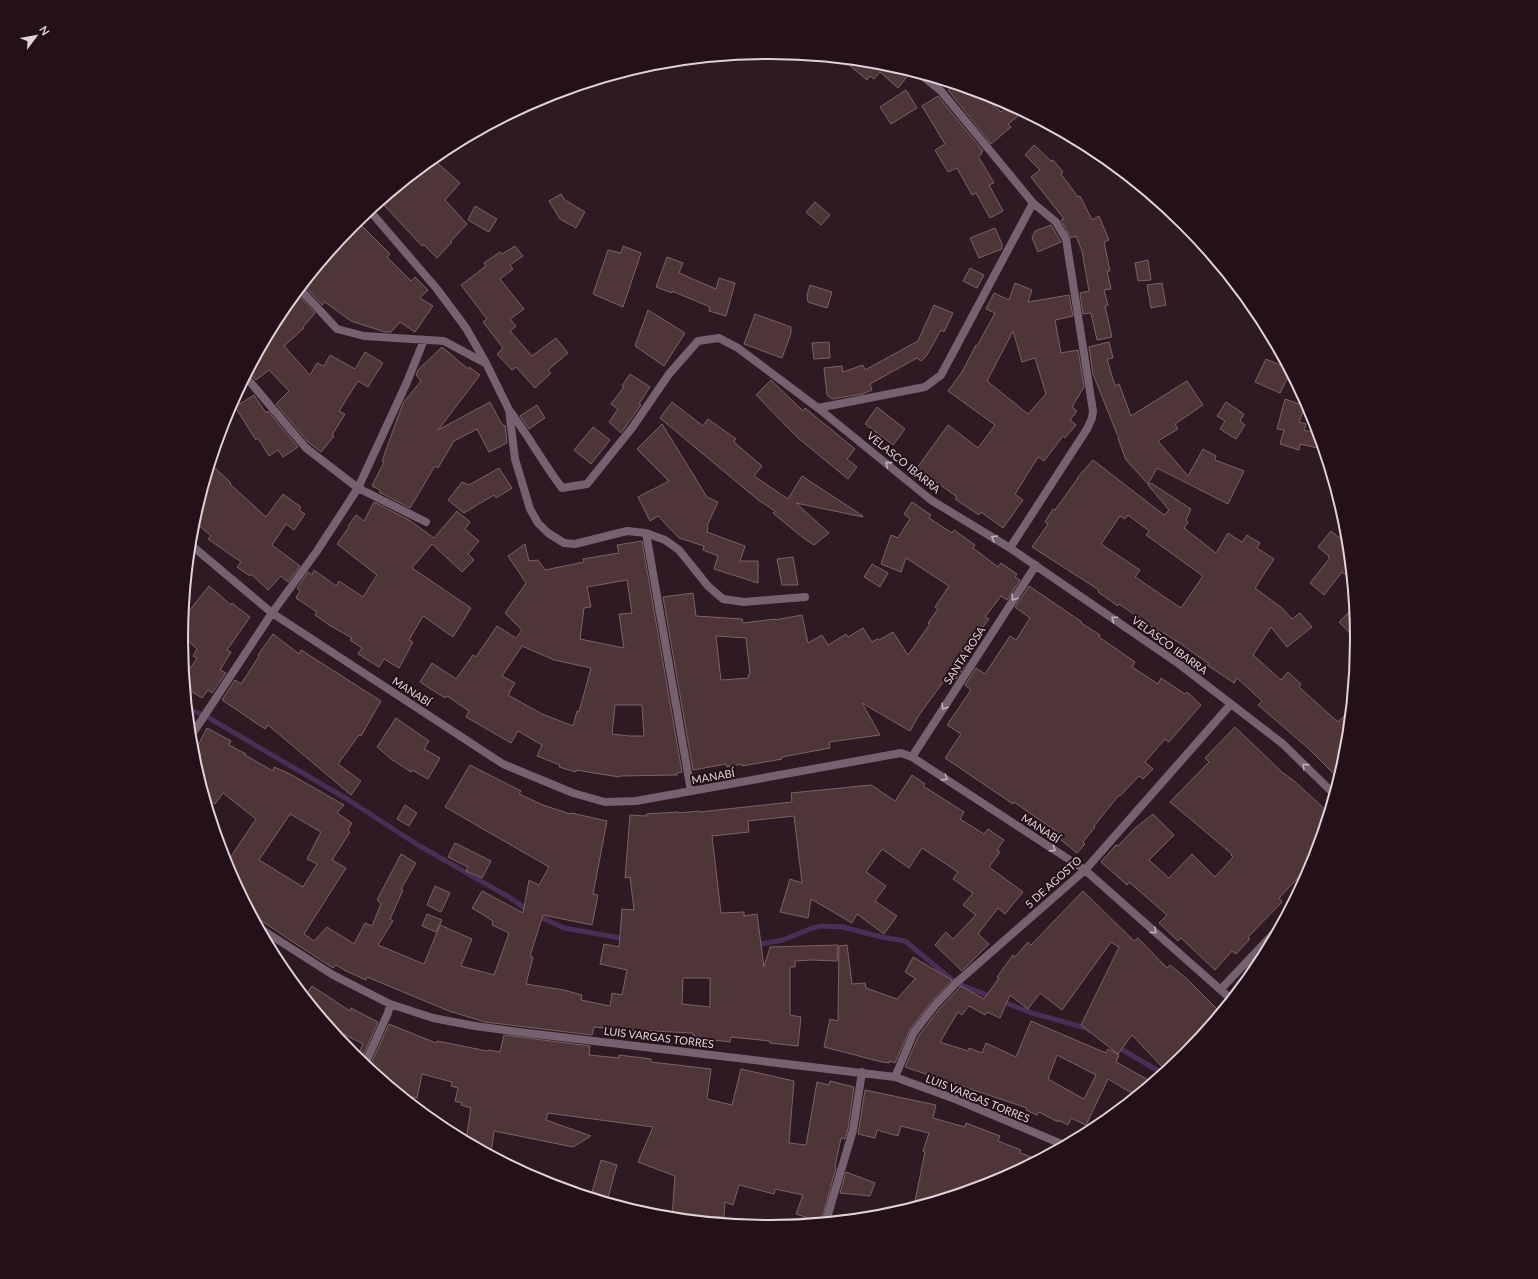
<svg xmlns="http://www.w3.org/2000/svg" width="1538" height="1279" font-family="Lato,sans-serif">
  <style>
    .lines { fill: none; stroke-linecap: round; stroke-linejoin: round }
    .stream { stroke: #4b2e56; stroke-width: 5 }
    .building { fill: #4e3638; stroke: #7c6264; fill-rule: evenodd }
    .street { stroke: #756170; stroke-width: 8 }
    .oneway { stroke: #c0b0b8 }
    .labels { text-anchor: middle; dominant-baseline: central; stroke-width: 4; stroke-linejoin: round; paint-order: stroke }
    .street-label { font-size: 11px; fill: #e0d2d7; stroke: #231018 }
    .rim { fill: none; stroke: #e0d2d7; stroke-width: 2 }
  </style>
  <rect width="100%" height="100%" fill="#2d1a22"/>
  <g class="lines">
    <!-- stream -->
    <path class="stream" d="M188,709l16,6 143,84 71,46 91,52 20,14
      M536,915l28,13 62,11
      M755,945l28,-5 29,-12 9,-2 22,1 38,10 24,4 51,42 36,14
      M1001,1001l31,12 54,15 4,3
      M1116,1046l46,27"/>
  </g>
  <!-- building -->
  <path class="building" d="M842,59l42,4 27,9 -13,16 -18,-16 -6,7 -4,-3 -3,4z
    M956,85l24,8 21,19 8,-7 14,7 -15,12 3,3 -20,17 -43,-54z
    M906,90l11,18 -26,16 -11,-17z
    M938,96l45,55 -2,1 1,2 -4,2 16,27 -5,2 14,26 -13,7 -14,-25 -4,2 -15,-27 -9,4 -13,-22 10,-6 -23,-38z
    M1034,145l17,16 2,-1 10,12 -2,2 17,23 2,-1 12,24 7,-4 10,24 -5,2 6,29h-3l4,18 -7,1 4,15 -3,1 7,31 -15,3 -6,-27 -8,1 -3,-21 9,-2 -7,-40 -6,-15 -5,2 -10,-18 3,-1 -33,-42 9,-7 -15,-15z
    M433,159l27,24 -15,17 22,24 -16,17 1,1 -15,16 -13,-13 -2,1 -41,-44z
    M561,194l4,6 20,12 -9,16 -16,-9 -11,-18z
    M815,202l15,13 -9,10 -15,-13z
    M475,206l22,13 -8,13 -21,-12z
    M357,221l33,33 -3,3 24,24 4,-4 13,13 -8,8 13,8 -18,26 -15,-10 -9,10h-6l-34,-11 -26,-19 -3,3 -18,-20z
    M1051,225l10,17 -23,10 -6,-14 3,-7z
    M995,228l7,16v5l-23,9 -9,-20z
    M515,246l8,10 -13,9 3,4 -13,10 24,30 -14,10 6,7 -6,5 22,25 24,-18 12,15 -20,17 3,3 -16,15 -19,-21 -4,3 -15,-16 6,-6 -20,-26 4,-3 -26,-34 25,-19 -2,-3 16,-11 2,2z
    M623,246l18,7 -18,54 -30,-13 15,-44 13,3z
    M667,257l16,6 -4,10 37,16 3,-11 16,5 -9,33 -17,-5 1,-4 -38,-16v2l-16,-6z
    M1148,260l3,20 -13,1 -3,-18z
    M970,268l14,7 -7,13 -14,-7z
    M1015,283l17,7 -4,12 41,-7 4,21 -18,4 6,33 17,-3 6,37 -12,20 5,4 -7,9 6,5 -11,13 -2,-2 -19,25 -6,-4 -23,37 8,6 -20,28 -22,-16 -2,3 -24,-16 2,-2 -40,-29 31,-43 30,23 17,-23 -47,-34 14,-19 14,-27 1,1 18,-33 -9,-4 8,-16 15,7zM1013,331l9,31 13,-4 11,36 -18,20 -41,-33z
    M1162,283l4,22 -15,3 -4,-23z
    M810,285l22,7 -5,16 -19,-6 -1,-7z
    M297,293l18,20 -12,14 1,1 -20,18 26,29 7,-12 7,3 6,-11 25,14 10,-17 18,11 -15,24 -10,-6 -19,30 6,3 -13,21 2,1 -13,16 -13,-10 -32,-38 13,-13 -20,-21 -13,10 -7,-8 32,-59z
    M934,305l19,8 -9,19 -3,-2 -14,25 -6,6 -4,-3 -47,26 2,6 -9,4 -31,5 -5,-4 -3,-27 18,-2 1,6 20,-7 2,5 53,-29z
    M648,310l37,23 -21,33 -29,-20z
    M755,314l36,13v6l-9,25 -38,-14z
    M829,342l1,16 -16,1 -2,-16z
    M1109,342l4,16 -6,1 8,27 4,-2 12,32 56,-35 16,24 -28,19 3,5 -20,12 30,35 15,-27 13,7 -1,4 29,11 -16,33 -71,-36 -9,16 -22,-24 -8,-22 1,-1 -2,-3 -24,-60 -4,-27z
    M442,347l26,22 1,-2 11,8 -42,55 52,-28 10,19 4,5 1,-1 2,18 -18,9 -12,-23 -23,12 -16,27 -3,-2 -25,42 -31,-16 1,-2 -8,-4 12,-24 -2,-1 21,-58 18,-22 -5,-6 2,-5z
    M1266,359l21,9 3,5 -10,20 -25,-11z
    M630,374l20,13 -11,17 2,1 -20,28 -12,-11 9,-13 -7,-5 13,-17 -2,-1z
    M771,380l32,31 2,-3 50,41 -8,10 10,8 -9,12 -51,-42 -41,-42z
    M254,395l12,18 2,-2 30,36 -15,10 -5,-7 -9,6 -11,-18 -2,2 -21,-33z
    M1285,399l20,7 -6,16 7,2 -2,6 13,3 5,16 -22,-5 -1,6 -19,-6 4,-14 -7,-1z
    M672,402l31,24 5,-7 28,20 -2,2 1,2 27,23 -8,10 34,23 14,-23 61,40v1l-67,-14 33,30 -15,12 -12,-8 -29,-24 2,-2 -18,-12 -97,-81z
    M1226,402l18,12 -4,7 5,4 -9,14 -16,-10 5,-8 -8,-5z
    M537,405l8,13 -16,11 -9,-13z
    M877,407l28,22 -12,16 -28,-21z
    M662,424l45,73 11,5 -11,24 1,1 -1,5 38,14 -5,15h18v22l-44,-14 4,-13 -15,-6 1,-4 -25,-8 -21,-22 -8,5 -12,-24 31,-16 -32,-32z
    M593,427l17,13 -19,24 -17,-14z
    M1093,460l71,55 5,-5 -21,-25 3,-2 40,26 -5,11 2,2 -4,6 32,25 12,-20 14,9 5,-7 13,8 -3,5 17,11 -19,29 27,20 10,11 8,-6 12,14 -25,20 -16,-20 -18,28 28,25 7,-8 13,12 -2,3 39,35 12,-12 -5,44 -7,24 -29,-29 -51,-44 4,-4 -25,-23 -3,5 -27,-18 2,-1 -25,-18 -23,-15 -1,1 -41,-28 -1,2 -20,-14 1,-2 -67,-43 16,-23 -3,-2 8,-13 2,1 23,-32h-1zM1128,515l21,16 -3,4 57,41 -22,32 -46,-31 5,-7 -39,-26 19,-28 5,3z
    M215,468l16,15 -1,1 36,33 17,-23 18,13 -2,3 6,4 -11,16 -8,-6 -14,21 28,21 -12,16 -7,-6 -13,14 -17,-16 -1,2 -13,-9 4,-5 -33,-23 3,-3 -16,-14 13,-46z
    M499,468l13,20 -16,10 -2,-3 -30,18 -16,-13 14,-18 7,3z
    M374,502l35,18 25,18 23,-27 13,11 -5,7 14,12 -11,13 6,6 -12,12 -30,-28 -20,24 59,40 -18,29 -30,-21 -14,24 4,2 -14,26 -15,-9 -5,8 -21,-13 4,-6 -12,-8 2,-2 -23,-13 -14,-10 2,-3 -21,-14 4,-7 -3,-3 11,-16 4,3 2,-5 22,16 3,-5 24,16 14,-22 -40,-31 12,-17 -1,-1 8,-11 8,6z
    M912,502l19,13 -2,3 23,15 2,-3 21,15 -2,3 25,19 3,-4 16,11 -2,3 5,3 -13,20 -6,-4 -16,21 4,2 -13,17 -2,-1 -15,22 8,5 -11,17 -7,-5 -30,41 -9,16 -48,-28 18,32 -51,7 1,6 -48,9v2l-40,7v-2l-15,3 -1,-3 -33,6 -30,-173 30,-4 3,23 46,3 1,4 32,-4v1l27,-5 6,28 14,-8 6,10 18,-11 2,3 15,-9 9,14 5,-3 2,1 14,-8 15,23 22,-31 -2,-1 10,-14 -3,-2 14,-21 -43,-28 -5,14 -20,-8 10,-29 7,3 12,-19 -6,-5zM716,636l30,2 4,36 -2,1 1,3 -28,2z
    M1331,531l16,13 4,35 -9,-7 -18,23 -14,-12 20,-25 -2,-1 1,-1 -11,-9z
    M642,541l40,231 -5,1v2l-57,1 -1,1 -43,-7v2l-17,-5 1,-2 -23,-9 5,-11 -24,-14 -7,12 -45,-26 3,-6 -22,-15 -2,2 -25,-16 12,-19 24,16 17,-24 3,2 21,-31 19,12 6,-8 -17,-17 21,-30 -18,-27 17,-12 4,17 9,-1 7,10 39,-8 -1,-3 36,-6 -2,-8zM627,580l5,33 -13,1 5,34 -44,-9 4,-31 7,-1 -4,-20zM522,646l32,14 37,8 -12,44 -2,-1 -4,15 -31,-12 -34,-19 7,-12 -13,-7zM615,705h27l2,31h-15l-17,-2z
    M793,557l5,28h-16l-5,-26z
    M872,564l16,9 -8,14 -16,-10z
    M209,586l22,19 1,-2 18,14 -23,33 4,2 -11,18 6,3 -14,20 -4,-3 -6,8 -16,-10 -1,-12 12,-18 -4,-2 4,-7 -15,-14 2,-18z
    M1029,586l53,36 -1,1 19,12 -1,2 36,25 -3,5 26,17 3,-6 24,16 2,-2 14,13 -32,37 -4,-3 -20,23 8,7 -10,10 -4,-3 -19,20 -1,-1 -25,31 1,1 -12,15 2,2 -8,9 -22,-18 2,-3 -43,-30 -1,2 -68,-46 16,-24 -14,-9 24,-35 -6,-5 11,-17 9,6 25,-38 6,4 14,-22 -15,-11z
    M1353,608l2,13 1,18 -17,-17z
    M273,634l26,20 2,-4 80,51 -20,35 -2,-1 -21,29 23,17 -10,14 -83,-70 -3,4 -43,-29 13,-20 6,4 18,-28 -1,-1z
    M396,718l33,23 -5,8 16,9 -12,21 -16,-9 -1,2 -20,-13 -14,-12z
    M1235,727l48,46 10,7 35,32 -16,51 -33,35 3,4 -34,35 2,2 -14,15 -4,-3 -17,19 -34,-32 -3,3 -19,-18 8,-8 -38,-33 -2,3 -26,-23 15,-17 2,1 16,-17 19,-15 21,21 -25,25 20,18 23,-24 23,23 18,-20 -2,-2 1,-1 -62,-52 39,-40 -4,-4z
    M207,728l24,13 -2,4 17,9 -1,1 28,16 1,-4 14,6 56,32 -7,8 15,10 -4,7 2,2 -18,28 14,8 -42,66 10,7 13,-14 27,17 11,-21 7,3 9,-22 -4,-4 24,-46 15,9 -15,26 2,1 -13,29 3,2 -15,24 46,19 16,-39 32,14 -11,27 33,9 15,-42 -17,-8 1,-4 -21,-13 10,-17 41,22 6,-33 10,5 10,-18 -104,-60 25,-42 51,26 -2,3 24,11 27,9 1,-1 36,8 -14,73 5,1 -6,30 -49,-10 -13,41 3,1 -7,27 38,6 18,5 -1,5 29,6 2,-13 10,2 5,-25 -27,-6 4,-20 15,3 3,-38 12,1 -4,-33 -5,1 5,-63 17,1 -1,-2 32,-2v1l21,-2v1l93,-10 -1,-9 80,-8 24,16 17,-26 13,9 -2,2 41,26 -4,7 24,15 4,-5 16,11 -7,10 3,2 -11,15 34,25 -18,22 -7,-6 -20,26 11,10 -27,27 -27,-26 11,-13 7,7 23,-24 -13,-10 10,-12 -20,-14 5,-7 -36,-24 -13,20 -27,-19 -16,23 20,14 -11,15 22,15 -13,18 -27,-20 -5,9 -41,-24 -3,19 -28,-6 10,-33 12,4 -8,-67 -46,5 1,11 -37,4 9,77 23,-1v4l13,-2 7,53 6,-20 68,-2 -1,16 -25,-1 -17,1v6h-5v48l11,2 -3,29 -28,-3v-2l-39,-4 -1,5 -17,-2v-1l-20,-3v-3l-82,-4 -17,-2 -2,8 -107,-13 -36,-11 -82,-34 -1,3 -20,-9 -10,-6 -3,3 -43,-28 -37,-25 -27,-51 30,-45 -33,-26 -8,11 -9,-7 -11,-34 6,-9 -6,-3zM290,814l31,18 -14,27 10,5 -14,23 -44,-27zM683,978h27v29l-28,-3z
    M405,805l12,8 -8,13 -12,-7z
    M455,843l36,18 -9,17 -16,-7 2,-4 -20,-10z
    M435,886l15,7 -9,19 -14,-7z
    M1083,891l51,50 4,-3 29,30 3,-3 17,14 33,33 -36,43 -19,15 -33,-35 -14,19 -37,-29 38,-78 -8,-5 -49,68 -22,-17 -12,16 -18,-14 -10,23 -13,-6 -2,3 -16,-9 -7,9 -4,-3 -18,30 28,9 1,-3 13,5 4,-10 30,14 15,-36 75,32 2,-4 11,6 -3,7 36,20 -17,13 -27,-16 -22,46 -15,-7 -3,7 -10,-5v2l-19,-10 -2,3 -11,-5 1,-2 -122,-41 14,-32 21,-27 20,-21 1,-1 23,13 15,-21 -2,-1 16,-22 2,2 13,-15 3,3zM1057,1055l39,20 -12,24 -36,-20z
    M427,914l15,6 -6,12 -14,-6z
    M847,945l5,39 13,-1 1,5 31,11 17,-19 2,-1 -11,-7 8,-15 39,23 -20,21 -22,28 -15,34 -5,-2 -1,2 -7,-1 -58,-15 6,-28 8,2 1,-75z
    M312,986l38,25 1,-3 27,14 -17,39 -4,-4 6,-13 -33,-17 -25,-31z
    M389,1024l47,19 1,-2 50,10 1,-1 12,2 4,-17 86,11 -1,9 30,3v-3l32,4v3l60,7 -4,30 25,6 9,-36 53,12 -5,62 17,2 11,-63 12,3 1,-4 24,6 -6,42 -3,10 -4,-1 -6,29 1,1 -15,54 -15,1 2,-5 -12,-4 7,-19 -28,-6 -1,5 -35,-9 -6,20 -8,-3 -1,15 -21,-1v4l-31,-3 3,-41 -37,-14 15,-35 -105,-14 -2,7 45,16 -18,11 -79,-16 -3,23 -25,-14 5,-32 -10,-3 1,-2 -7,-2 3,-13 -7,-2 1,-4 -30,-8 -5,24 -15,-3 -33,-27z
    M865,1090l71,15 -3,13 32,9 1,-4 34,13 -2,5 23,9 -1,3 17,6 -43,23 -65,20 -14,-1 10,-49 -2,-1 6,-18 -28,-7 -3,10 -21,-6 -2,8 -17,-4z
    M601,1160l16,5 -10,36 -16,-5z
    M846,1172l29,11 -5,13 -30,-3z"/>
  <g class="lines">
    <!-- street -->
    <path class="street" d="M921,75l20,16 92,112 23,19 10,17 27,172 -1,7 -5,11 -77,119
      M370,211l67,78 29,39 20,35 23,47 6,49 15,50 8,14 10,10 16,10 11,1 52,-13 19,2 19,7 14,10 29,36 15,13 21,3 61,-5
      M300,289l37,40 27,7 80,5 41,22
      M246,377l60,71 52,40 68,34
      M818,408l107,-21 16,-12 92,-172
      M509,410c19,25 34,53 53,78l25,-4 45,-56 37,-54 29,-33 21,-3 19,10 80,60 113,92 79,48 169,116 104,80 50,49
      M646,533l45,258
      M191,545l81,68 231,151 70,29 32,9 31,-1 265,-48 11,4 173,113 146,129
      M191,736l81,-123 45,-62 41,-63 49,-106 17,-42
      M912,757l124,-192
      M261,929l72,46 57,29 43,14 42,8 52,7 368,44 60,22 109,46
      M1221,989l56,-59
      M365,1064l23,-51 2,-9
      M895,1077l19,-45 22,-28 20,-21 129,-113 146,-166
      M826,1221l27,-91 9,-58"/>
  </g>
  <!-- one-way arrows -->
  <defs><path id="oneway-chevron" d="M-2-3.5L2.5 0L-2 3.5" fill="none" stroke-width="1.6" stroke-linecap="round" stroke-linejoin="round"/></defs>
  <g class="oneway">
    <use href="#oneway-chevron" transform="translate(888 464) rotate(-140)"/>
    <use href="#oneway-chevron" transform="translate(994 538) rotate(-149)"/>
    <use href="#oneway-chevron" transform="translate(1014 598) rotate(123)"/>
    <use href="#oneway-chevron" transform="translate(1114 619) rotate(-145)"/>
    <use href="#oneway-chevron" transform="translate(944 707) rotate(123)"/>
    <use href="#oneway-chevron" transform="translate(1305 766) rotate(-136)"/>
    <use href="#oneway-chevron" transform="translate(945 778) rotate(33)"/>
    <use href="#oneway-chevron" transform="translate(1053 849) rotate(33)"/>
    <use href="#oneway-chevron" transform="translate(1154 931) rotate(41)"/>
  </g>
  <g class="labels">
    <!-- street labels -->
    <g class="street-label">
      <text transform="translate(904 462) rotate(39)">VELASCO IBARRA</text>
      <text transform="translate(1170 645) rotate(36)">VELASCO IBARRA</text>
      <text transform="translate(964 655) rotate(-57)">SANTA ROSA</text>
      <text transform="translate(412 691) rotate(33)">MANABÍ</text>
      <text transform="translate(713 776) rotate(-10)">MANABÍ</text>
      <text transform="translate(1041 828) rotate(33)">MANABÍ</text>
      <text transform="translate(1053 882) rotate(-42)">5 DE AGOSTO</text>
      <text transform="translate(659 1037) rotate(7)">LUIS VARGAS TORRES</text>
      <text transform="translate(978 1098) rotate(22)">LUIS VARGAS TORRES</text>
    </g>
  </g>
  <!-- crop -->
  <path d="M0 0H1538V1279H0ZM768 59H770A580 580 0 0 1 1350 639V640A580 580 0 0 1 770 1220H768A580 580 0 0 1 188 640V639A580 580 0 0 1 768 59Z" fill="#231018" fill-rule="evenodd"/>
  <path class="rim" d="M768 59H770A580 580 0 0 1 1350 639V640A580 580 0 0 1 770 1220H768A580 580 0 0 1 188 640V639A580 580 0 0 1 768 59Z"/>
  <!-- north arrow -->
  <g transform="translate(36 36) rotate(58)" stroke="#231018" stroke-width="3" paint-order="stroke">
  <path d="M0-3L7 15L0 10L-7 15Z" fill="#e0d2d7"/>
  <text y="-6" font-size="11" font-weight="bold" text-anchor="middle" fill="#e0d2d7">N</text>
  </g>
</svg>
